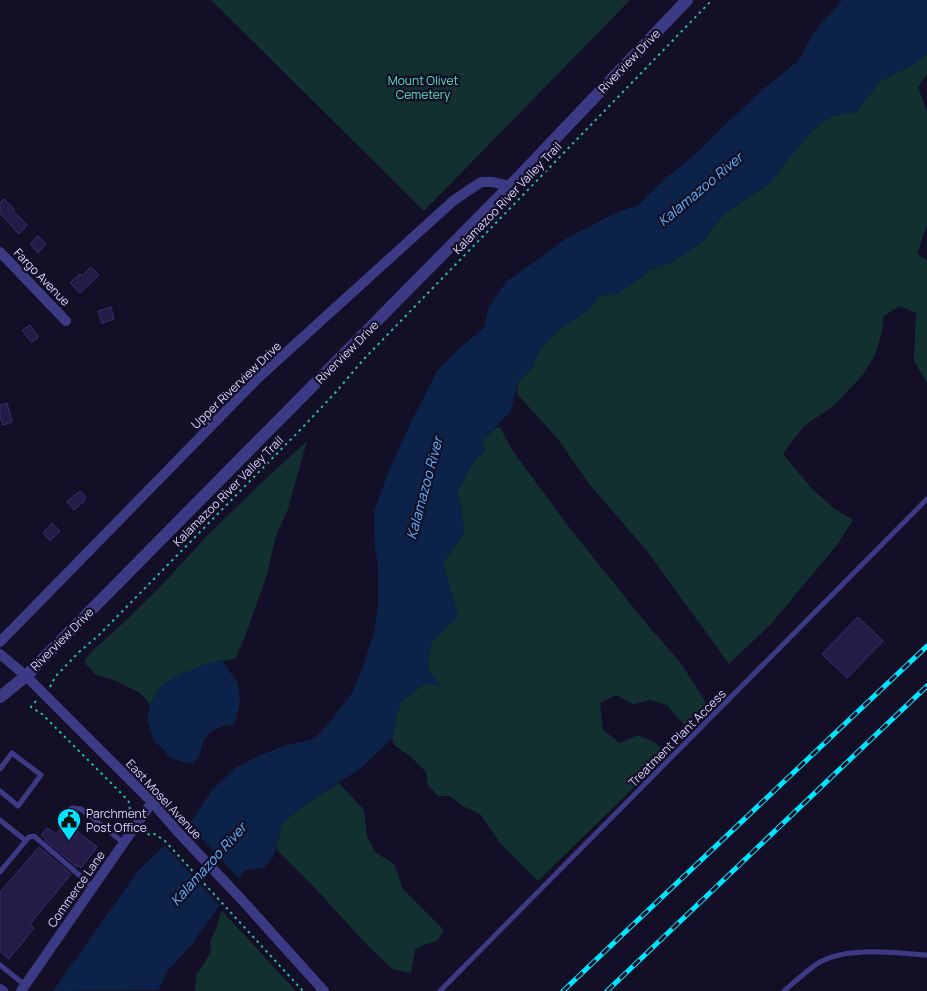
<svg xmlns="http://www.w3.org/2000/svg" width="927" height="991" font-family="Manrope,sans-serif">
  <style>
    .green { fill: #12302f }
    .water { fill: #0c2248 }
    .pier { fill: #130f26 }
    .building { fill: #241b47; stroke: #3b2d73 }
    .lines { fill: none; stroke-linecap: round; stroke-linejoin: round }
    .path { stroke: #2fb8b0; stroke-width: 2; stroke-dasharray: 2.5 4; stroke-linecap: butt }
    .service { stroke: #3d3a85; stroke-width: 5 }
    .minor { stroke: #3d3a85; stroke-width: 10 }
    .tertiary { stroke: #3d3a85; stroke-width: 12 }
    .rail-casing { stroke: #00e5ff; stroke-width: 5 }
    .rail { stroke: #130f26; stroke-width: 3; stroke-dasharray: 9; stroke-linecap: butt }
    .labels { text-anchor: middle; dominant-baseline: central; stroke-width: 4.5; stroke-linejoin: round; paint-order: stroke }
    .street-label { font-size: 12px; fill: #d9d4ff; stroke: #130f26 }
    .park-label { font-size: 12px; fill: #5fe0c0; stroke: #130f26 }
    .poi-label { font-size: 12px; fill: #d9d4ff; stroke: #130f26; text-anchor: start }
    .water-label { font-size: 14px; font-style: italic; fill: #62b6ff; stroke: #130f26 }
  </style>
  <rect width="100%" height="100%" fill="#130f26"/>
  <!-- green -->
  <path class="green" d="M211,0h419l-206,211z
    M927,54v20l-9,13 9,25v113l-10,29 10,6v123l-13,-22 2,-48 -17,-7 -15,10 -2,16 -7,23 -12,20 -31,32 -28,19 -21,28 29,35 23,20 18,11 -16,25 -66,79 -42,40 -82,-113 -57,-66 -33,-47 -40,-44 1,-12 14,-14 7,-17 19,-21 31,-20 10,-14 18,-2 18,-12 14,-12 24,-8 29,-20 21,-27 48,-33 18,-24 24,-28 19,-14 24,-4 24,-31 33,-16z
    M500,427l12,23 60,81 73,91 35,40 27,42 -23,21 -17,-20 -17,-5 -17,4 -17,-9 -16,8 3,27 17,13 18,-8 18,8 10,10 -34,36 -94,92 -38,-38 -19,-28 -18,-9 -13,-10h-12l-10,-11 -2,-13 -15,-15 -17,-12 -2,-6 4,-21 5,-16 23,-18 16,1 -13,-16 4,-26 27,-27 -15,-53 21,-30 -3,-29 -4,-11 15,-29 13,-14 -3,-9 13,-13z
    M307,441l-19,68 -12,27 -9,38 -22,63 -10,22 -26,4 -47,22 -12,20 -10,-12 -24,-12 -21,-7 -11,-12 7,-10 30,-27 38,-37 47,-51 53,-52z
    M339,783l25,27 3,26 8,16 19,12 9,25 41,41 -7,11 -13,4 -9,5 -4,23 -19,-4 -24,-23 -54,-59 -35,-35 -3,-4 6,-24 17,-15z
    M222,911l74,80h-101l1,-15 15,-24 -1,-11 6,-12 3,-12z"/>
  <!-- water -->
  <path class="water" d="M842,0h85v54l-14,11 -33,16 -24,31 -24,4 -19,14 -24,28 -18,24 -48,33 -21,27 -29,20 -24,8 -14,12 -18,12 -18,2 -10,14 -31,20 -19,21 -7,17 -14,14 -7,29 -29,30 3,9 -13,14 -15,29 4,11 3,29 -21,30 15,53 -27,27 -3,26 13,17 -17,-2 -23,18 -5,16 -4,21 -31,29 -62,41 -17,15 -9,34 -10,10 -18,2 -55,77 -22,23 -9,20 -106,1 85,-120 57,-55 17,-26 23,-22 25,-13 30,-11 24,-5 15,-16 23,-30 10,-24 12,-36 4,-28v-38l-3,-20 -1,-35 15,-42 22,-48 26,-51 24,-24 23,-19 5,-22 17,-24 61,-44 50,-26 20,-6 29,-28 31,-25 31,-31 38,-35 32,-26 18,-32 15,-16z
    M222,661l16,22 2,19 -5,22 -13,2 -11,6 -8,10 -4,15 -7,7 -9,-2 -15,-5 -2,-5 -12,-11 -7,-22 3,-14 12,-20 18,-11 29,-11z"/>
  <!-- pier -->
  <path class="pier" d="M187,822l53,58 -19,27 -58,-63z"/>
  <!-- building -->
  <path class="building" d="M4,199l10,10 -1,2 14,14 -8,9 -19,-21v-10z
    M38,236l8,8 -8,9 -8,-9z
    M91,267l8,8 -19,18 -10,-10 10,-9 2,2z
    M111,307l3,12 -12,4 -4,-12z
    M30,325l8,11 -1,1 1,1 -7,4 -9,-12z
    M7,403l5,19 -9,3 -3,-9v-11z
    M80,491l6,6 -2,3v1l-10,9 -7,-8 10,-9 1,1z
    M52,523l8,8 -10,10 -7,-8z
    M858,617l25,24 -36,37 -25,-24z
    M66,822l31,25 -16,21 -3,-3 -1,2 -32,-27 1,-1 -5,-4 6,-7 9,6z
    M39,847l32,27 -41,50 4,4 -25,31 -9,-8v-59z"/>
  <g class="lines">
    <!-- path -->
    <path class="path" d="M50,687l5,-10 24,-25 20,-17 203,-207 33,-35 28,-33 349,-360
      M36,701l-5,6 11,7 80,80 7,8 1,9 3,4
      M144,828l5,7 6,-1 10,7 138,150"/>
    <!-- service -->
    <path class="service" d="M0,769l12,-16 29,22 -23,31 -18,-15
      M63,815l9,-7 9,1 43,34
      M0,820l26,21
      M0,872l29,-35 5,-1 59,51
      M0,965l25,20
      M440,991l487,-492
      M784,991c11,-9 24,-22 36,-29 28,-16 76,-9 107,-7"/>
    <!-- minor -->
    <path class="minor" d="M0,252l66,69
      M0,642l258,-264 195,-177 28,-19h11l18,4
      M0,654l26,22 126,126 25,29 65,69 82,91
      M0,989l3,2
      M21,991l131,-189"/>
    <!-- tertiary -->
    <path class="tertiary" d="M0,697l26,-21 484,-490 177,-186"/>
    <!-- rail casing -->
    <g class="rail-casing">
      <path id="rail" d="M563,991l364,-345
        M607,991l320,-305"/>
    </g>
    <!-- rail -->
    <use href="#rail" class="rail"/>
  </g>
  <!-- icons -->
  <defs>
    <g id="civic-pin" transform="scale(1.25)"><path d="M0 17L-7.5 6A9.5 9.5 0 1 1 7.5 6Z" fill="#00e5ff" stroke="#130f26"/><path d="M-.6-6.5H3V-4.5H.6V-3L4-1V1h2V6H-6V1h2V-1L-.6-3ZM-1.2 2.5V6h2.4V2.5Z" fill="#111"/></g>
  </defs>
  <g fill-rule="evenodd">
    <use href="#civic-pin" x="69" y="820"/>
  </g>
  <g class="labels">
    <!-- street labels -->
    <g class="street-label">
      <text transform="translate(629 61) rotate(-46)">Riverview Drive</text>
      <text transform="translate(507 198) rotate(-46)">Kalamazoo River Valley Trail</text>
      <text transform="translate(42 277) rotate(46)">Fargo Avenue</text>
      <text transform="translate(347 352) rotate(-45)">Riverview Drive</text>
      <text transform="translate(236 385) rotate(-44)">Upper Riverview Drive</text>
      <text transform="translate(228 491) rotate(-45)">Kalamazoo River Valley Trail</text>
      <text transform="translate(62 639) rotate(-45)">Riverview Drive</text>
      <text transform="translate(677 738) rotate(-45)">Treatment Plant Access</text>
      <text transform="translate(164 799) rotate(47)">East Mosel Avenue</text>
      <text transform="translate(76 889) rotate(-55)">Commerce Lane</text>
    </g>
    <!-- park labels -->
    <g class="park-label">
      <text x="423" y="80">Mount Olivet<tspan x="423" dy="14">Cemetery</tspan></text>
    </g>
    <!-- poi labels -->
    <g class="poi-label">
      <text x="86" y="813">Parchment<tspan x="86" dy="14">Post Office</tspan></text>
    </g>
    <!-- water labels -->
    <g class="water-label">
      <text transform="translate(700 189) rotate(-40)">Kalamazoo River</text>
      <text transform="translate(424 488) rotate(-75)">Kalamazoo River</text>
      <text transform="translate(208 864) rotate(-48)">Kalamazoo River</text>
    </g>
  </g>
</svg>
